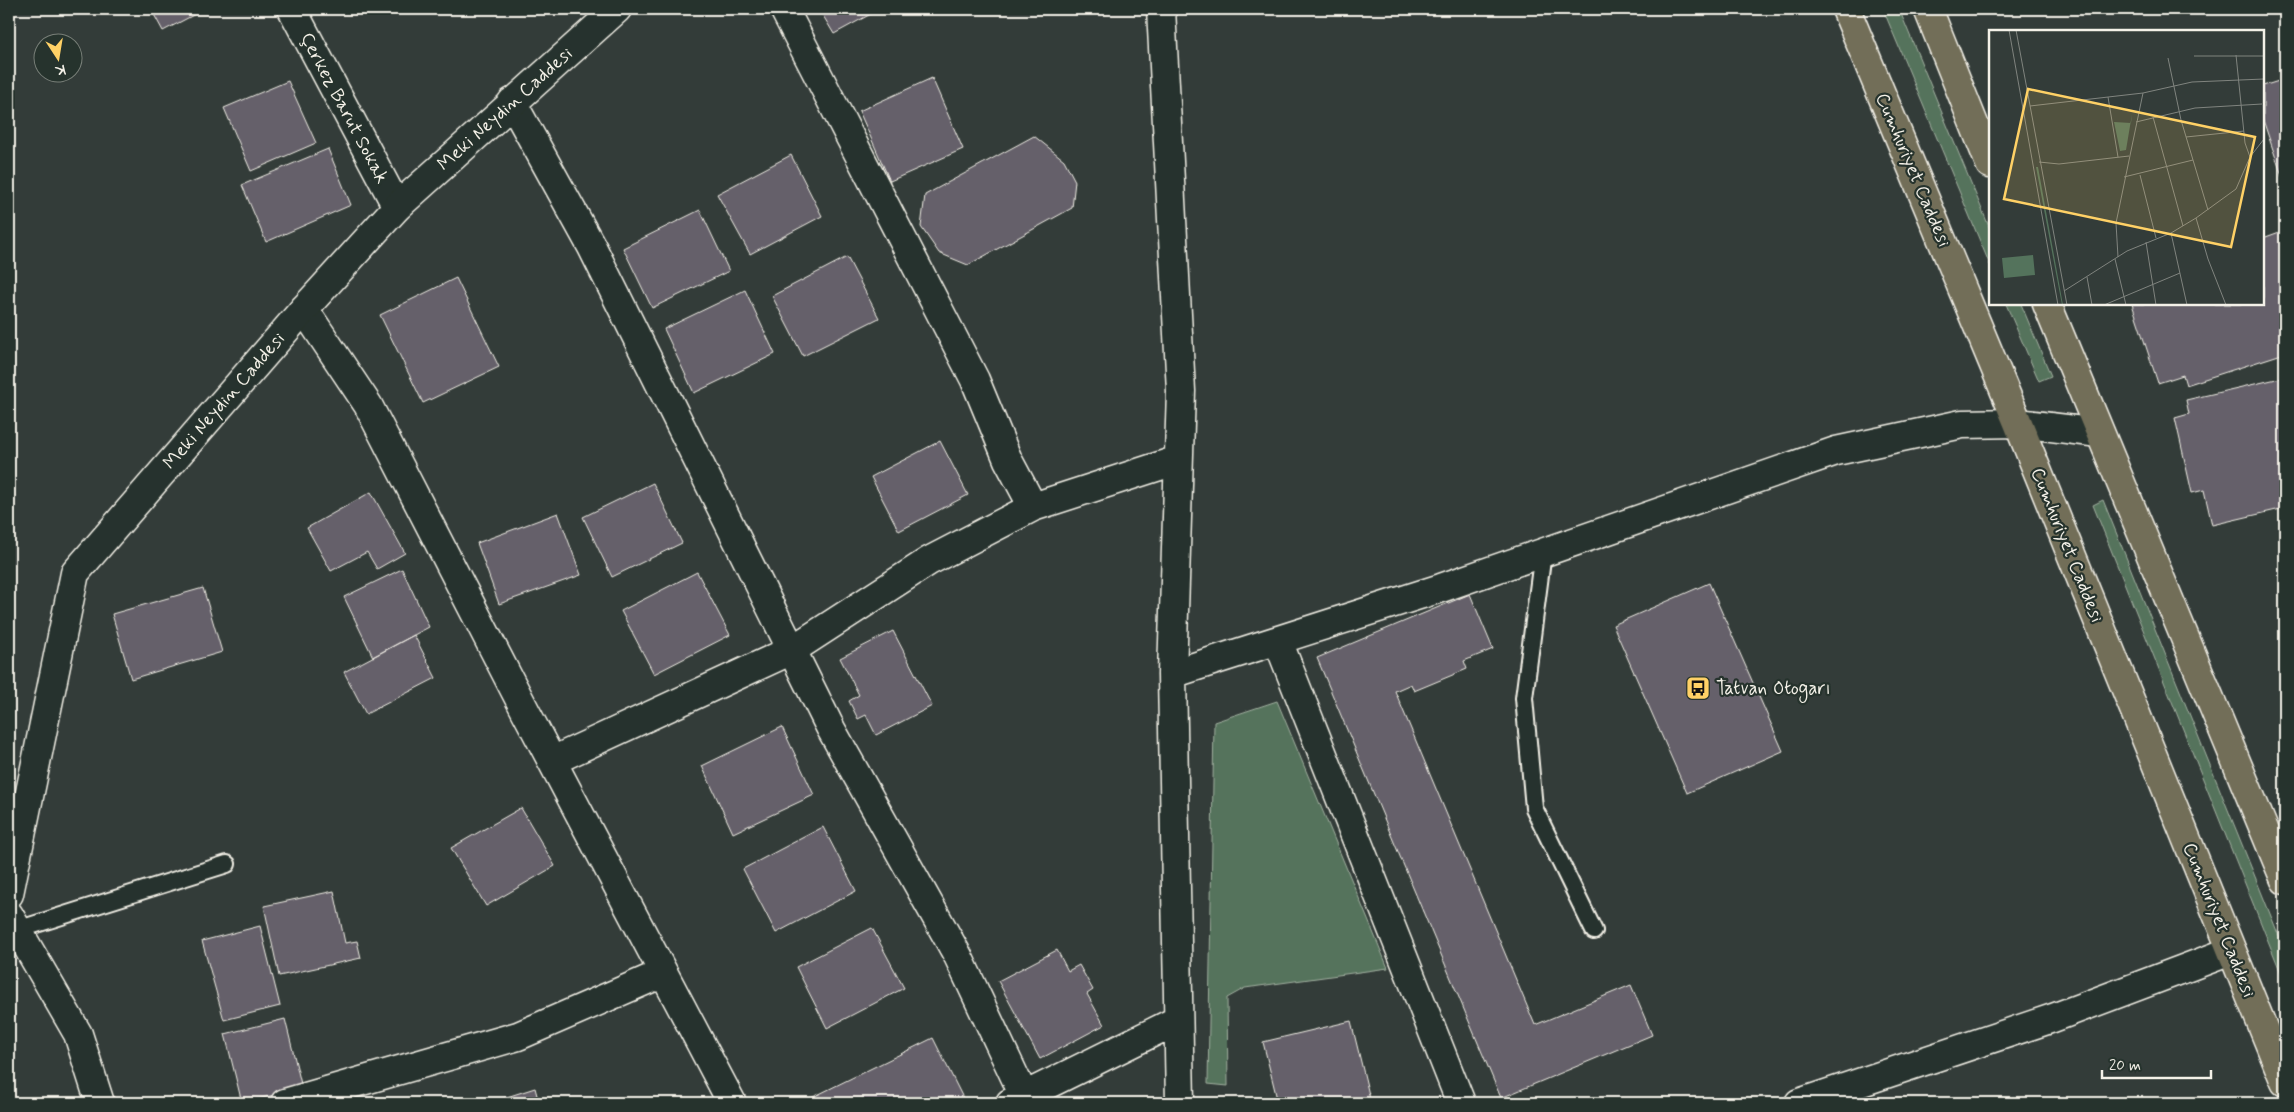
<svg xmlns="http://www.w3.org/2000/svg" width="2294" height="1112" font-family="Mynerve,sans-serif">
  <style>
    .green { fill: #54735c; stroke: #a4b2a2 }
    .building { fill: #65606b; stroke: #f4f1e8 }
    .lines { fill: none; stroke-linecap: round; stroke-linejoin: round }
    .service-casing { stroke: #f4f1e8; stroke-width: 20 }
    .minor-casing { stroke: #f4f1e8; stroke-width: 31 }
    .tertiary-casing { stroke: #f4f1e8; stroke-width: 31 }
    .trunk-casing { stroke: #f4f1e8; stroke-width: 31 }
    .service { stroke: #26332d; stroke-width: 16 }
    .minor { stroke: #26332d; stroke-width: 28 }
    .tertiary { stroke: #26332d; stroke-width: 28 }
    .trunk { stroke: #726e59; stroke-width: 28 }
    .labels { text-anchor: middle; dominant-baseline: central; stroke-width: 4.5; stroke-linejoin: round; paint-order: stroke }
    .street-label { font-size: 19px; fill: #f4f1e8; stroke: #26332d }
    .poi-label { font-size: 19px; fill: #f4f1e8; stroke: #26332d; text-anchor: start }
    .inset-road { fill: none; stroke: #80847f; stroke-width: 1 }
    .view { fill: #ffd166; fill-opacity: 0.15; stroke: #ffd166; stroke-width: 2.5 }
    .inset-edge { fill: none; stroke: #f4f1e8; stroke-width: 2.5 }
  </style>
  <rect width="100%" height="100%" fill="#333c39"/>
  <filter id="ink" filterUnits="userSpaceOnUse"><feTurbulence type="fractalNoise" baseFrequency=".02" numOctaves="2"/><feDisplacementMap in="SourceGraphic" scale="10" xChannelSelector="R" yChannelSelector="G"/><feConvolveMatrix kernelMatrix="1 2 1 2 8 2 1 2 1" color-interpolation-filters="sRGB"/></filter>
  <g filter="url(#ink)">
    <!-- green -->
    <path class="green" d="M1883,9h16l91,220v36z
      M2006,304h15l30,72 -12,5z
      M2103,500l182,451v32l-192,-478z
      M1277,701l111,267 -143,20 -18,10 1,88 -20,-2 6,-362z"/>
    <!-- building -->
    <path class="building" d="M151,9h54l-42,22z
      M819,9h61l-46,25z
      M932,78l31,71 -73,32 -31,-70z
      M2285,79v106l-22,-65v-34z
      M288,81l28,62 -65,28 -27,-63z
      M1034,136l30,24 11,21 -3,27 -104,57 -29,-12 -18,-26 4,-32z
      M328,149l23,56 -85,37 -24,-57z
      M791,155l31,61 -72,38 -33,-60z
      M700,210l29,61 -77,37 -29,-60z
      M2285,230v123l-99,32 -3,-10 -25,8 -26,-79h131v-66z
      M847,257l32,61 -76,38 -31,-60z
      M456,278l43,89 -76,36 -43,-88z
      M745,290l30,64 -81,39 -30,-64z
      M2285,377v131l-73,17 -8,-35 -12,3 -17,-75 14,-4 -3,-14z
      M940,441l28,54 -69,36 -28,-54z
      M653,483l29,60 -70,34 -29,-60z
      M371,492l34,61 -28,16 -10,-17 -36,19 -24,-43z
      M558,513l23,62 -82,29 -22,-61z
      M402,569l27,58 -56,30 -29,-60z
      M697,572l33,63 -76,39 -33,-63z
      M1709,583l74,168 -96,42 -74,-168z
      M203,588l19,64 -91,27 -19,-65z
      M1470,594l23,55 -29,12 3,8 -53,22 -3,-7 -16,7 140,334 96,-40 21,50 -151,63 -184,-440z
      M893,631l39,75 -56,29 -10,-20 -8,4 -9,-18 10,-6 -19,-37z
      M414,635l22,43 -70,36 -22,-42z
      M782,727l32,68 -81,38 -31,-67z
      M521,808l34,58 -69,40 -35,-58z
      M823,827l33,64 -80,42 -33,-64z
      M334,891l11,52 12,-2 4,17 -82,18 -15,-70z
      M260,926l20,80 -56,14 -22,-79z
      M872,928l32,60 -77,40 -31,-61z
      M1057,950l11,21 11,-6 14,25 -6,4 17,31 -64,34 -42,-78z
      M285,1019l17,69 -60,15 -17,-69z
      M1351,1021l20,82h-93l-15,-61z
      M933,1038l32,64 -4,1h-160z
      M535,1088l4,15h-51z"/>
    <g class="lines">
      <!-- service casing -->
      <g class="service-casing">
        <path id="service" d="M1543,552l-19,146 10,110 60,123
          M17,930l210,-66"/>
      </g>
      <!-- minor casing -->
      <g class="minor-casing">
        <path id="minor" d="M292,9l105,198
          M784,9l191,371 33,80 25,47
          M1161,9l20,382 -9,283 8,429
          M512,102l80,145 239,482 127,227 66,140
          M304,309l64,96 158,307 206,391
          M1278,641l183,462
          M1172,674l269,-86 395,-137 126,-27 56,-1 81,10
          M552,761l240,-111 137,-89 104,-54 145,-47
          M9,915l69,119 22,69
          M285,1103l233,-67 145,-63
          M1010,1103l168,-83
          M1799,1103l254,-85 178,-67"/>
      </g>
      <!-- tertiary casing -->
      <g class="tertiary-casing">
        <path id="tertiary" d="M9,894l66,-321 229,-264 93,-102 220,-198"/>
      </g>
      <!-- trunk casing -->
      <g class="trunk-casing">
        <path id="trunk" d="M1846,9l172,414 267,659
          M1928,9l62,155
          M2047,304l238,576"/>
      </g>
      <!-- service -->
      <use href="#service" class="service"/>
      <!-- minor -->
      <use href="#minor" class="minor"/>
      <!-- tertiary -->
      <use href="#tertiary" class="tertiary"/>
      <!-- trunk -->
      <use href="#trunk" class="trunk"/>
    </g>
  </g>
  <!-- icons -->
  <defs>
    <g id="bus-square" transform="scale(1.25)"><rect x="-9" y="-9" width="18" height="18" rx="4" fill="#ffd166" stroke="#26332d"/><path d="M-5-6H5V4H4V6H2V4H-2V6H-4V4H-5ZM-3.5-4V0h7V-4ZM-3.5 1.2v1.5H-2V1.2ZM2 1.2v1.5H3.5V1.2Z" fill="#111"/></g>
  </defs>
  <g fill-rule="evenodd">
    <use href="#bus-square" x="1698" y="688"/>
  </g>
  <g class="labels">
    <!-- street labels -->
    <g class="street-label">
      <text transform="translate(344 108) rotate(62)">Çerkez Barut Sokak</text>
      <text transform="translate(505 109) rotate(-42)">Meki Neydin Caddesi</text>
      <text transform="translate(1913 170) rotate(67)">Cumhuriyet Caddesi</text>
      <text transform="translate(224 401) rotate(-49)">Meki Neydin Caddesi</text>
      <text transform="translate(2067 545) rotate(68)">Cumhuriyet Caddesi</text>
      <text transform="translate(2219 920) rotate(68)">Cumhuriyet Caddesi</text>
    </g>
    <!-- poi labels -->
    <g class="poi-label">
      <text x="1716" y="688">Tatvan Otogarı</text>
    </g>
  </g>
  <!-- overview -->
  <g transform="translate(1989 30)">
    <rect width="275" height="275" fill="#333c39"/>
    <path d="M143,84l-6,36 -6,1 -6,-29 17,1zM47,137h2l25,138h-1zM44,225l2,20 -31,3 -2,-20z" fill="#54735c"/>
    <path class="inset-road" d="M20,0l49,275M27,0l51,275M247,25l9,88 5,14M205,26h70M179,28l13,62 27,90M119,67l10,60M41,76l113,-13 49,-11 72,-3M164,87l30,109M147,92l59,-14 67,-4M197,107l58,-6M50,132l20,2 70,-8M151,145l16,63M135,147l69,-17M275,163v22M207,188l12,41 18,46M182,203l16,72M157,212l10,63M129,227l-2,-34 27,-130M126,229l11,46M98,247l5,28M75,261l63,-40 44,-18 25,-15 40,-29 14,-32 14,-18M115,275l76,-32"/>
    <path class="view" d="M39,59l227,48 -24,110 -227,-48z"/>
    <rect width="275" height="275" class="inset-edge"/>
  </g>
  <!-- margin -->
  <rect width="2294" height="1112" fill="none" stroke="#26332d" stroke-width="30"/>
  <rect x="15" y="15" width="2264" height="1082" fill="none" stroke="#f4f1e8" stroke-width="2" filter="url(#ink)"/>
  <!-- north arrow -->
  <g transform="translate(58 58) rotate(168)"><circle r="24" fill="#26332d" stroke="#787f78"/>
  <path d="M0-4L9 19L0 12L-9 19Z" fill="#ffd166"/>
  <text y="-8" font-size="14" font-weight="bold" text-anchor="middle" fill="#f4f1e8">K</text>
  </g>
  <!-- scale -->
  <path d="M2102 1070v8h109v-8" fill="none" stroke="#f4f1e8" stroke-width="2.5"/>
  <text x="2109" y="1070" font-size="15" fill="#f4f1e8" stroke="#26332d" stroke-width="4" paint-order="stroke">20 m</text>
</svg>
